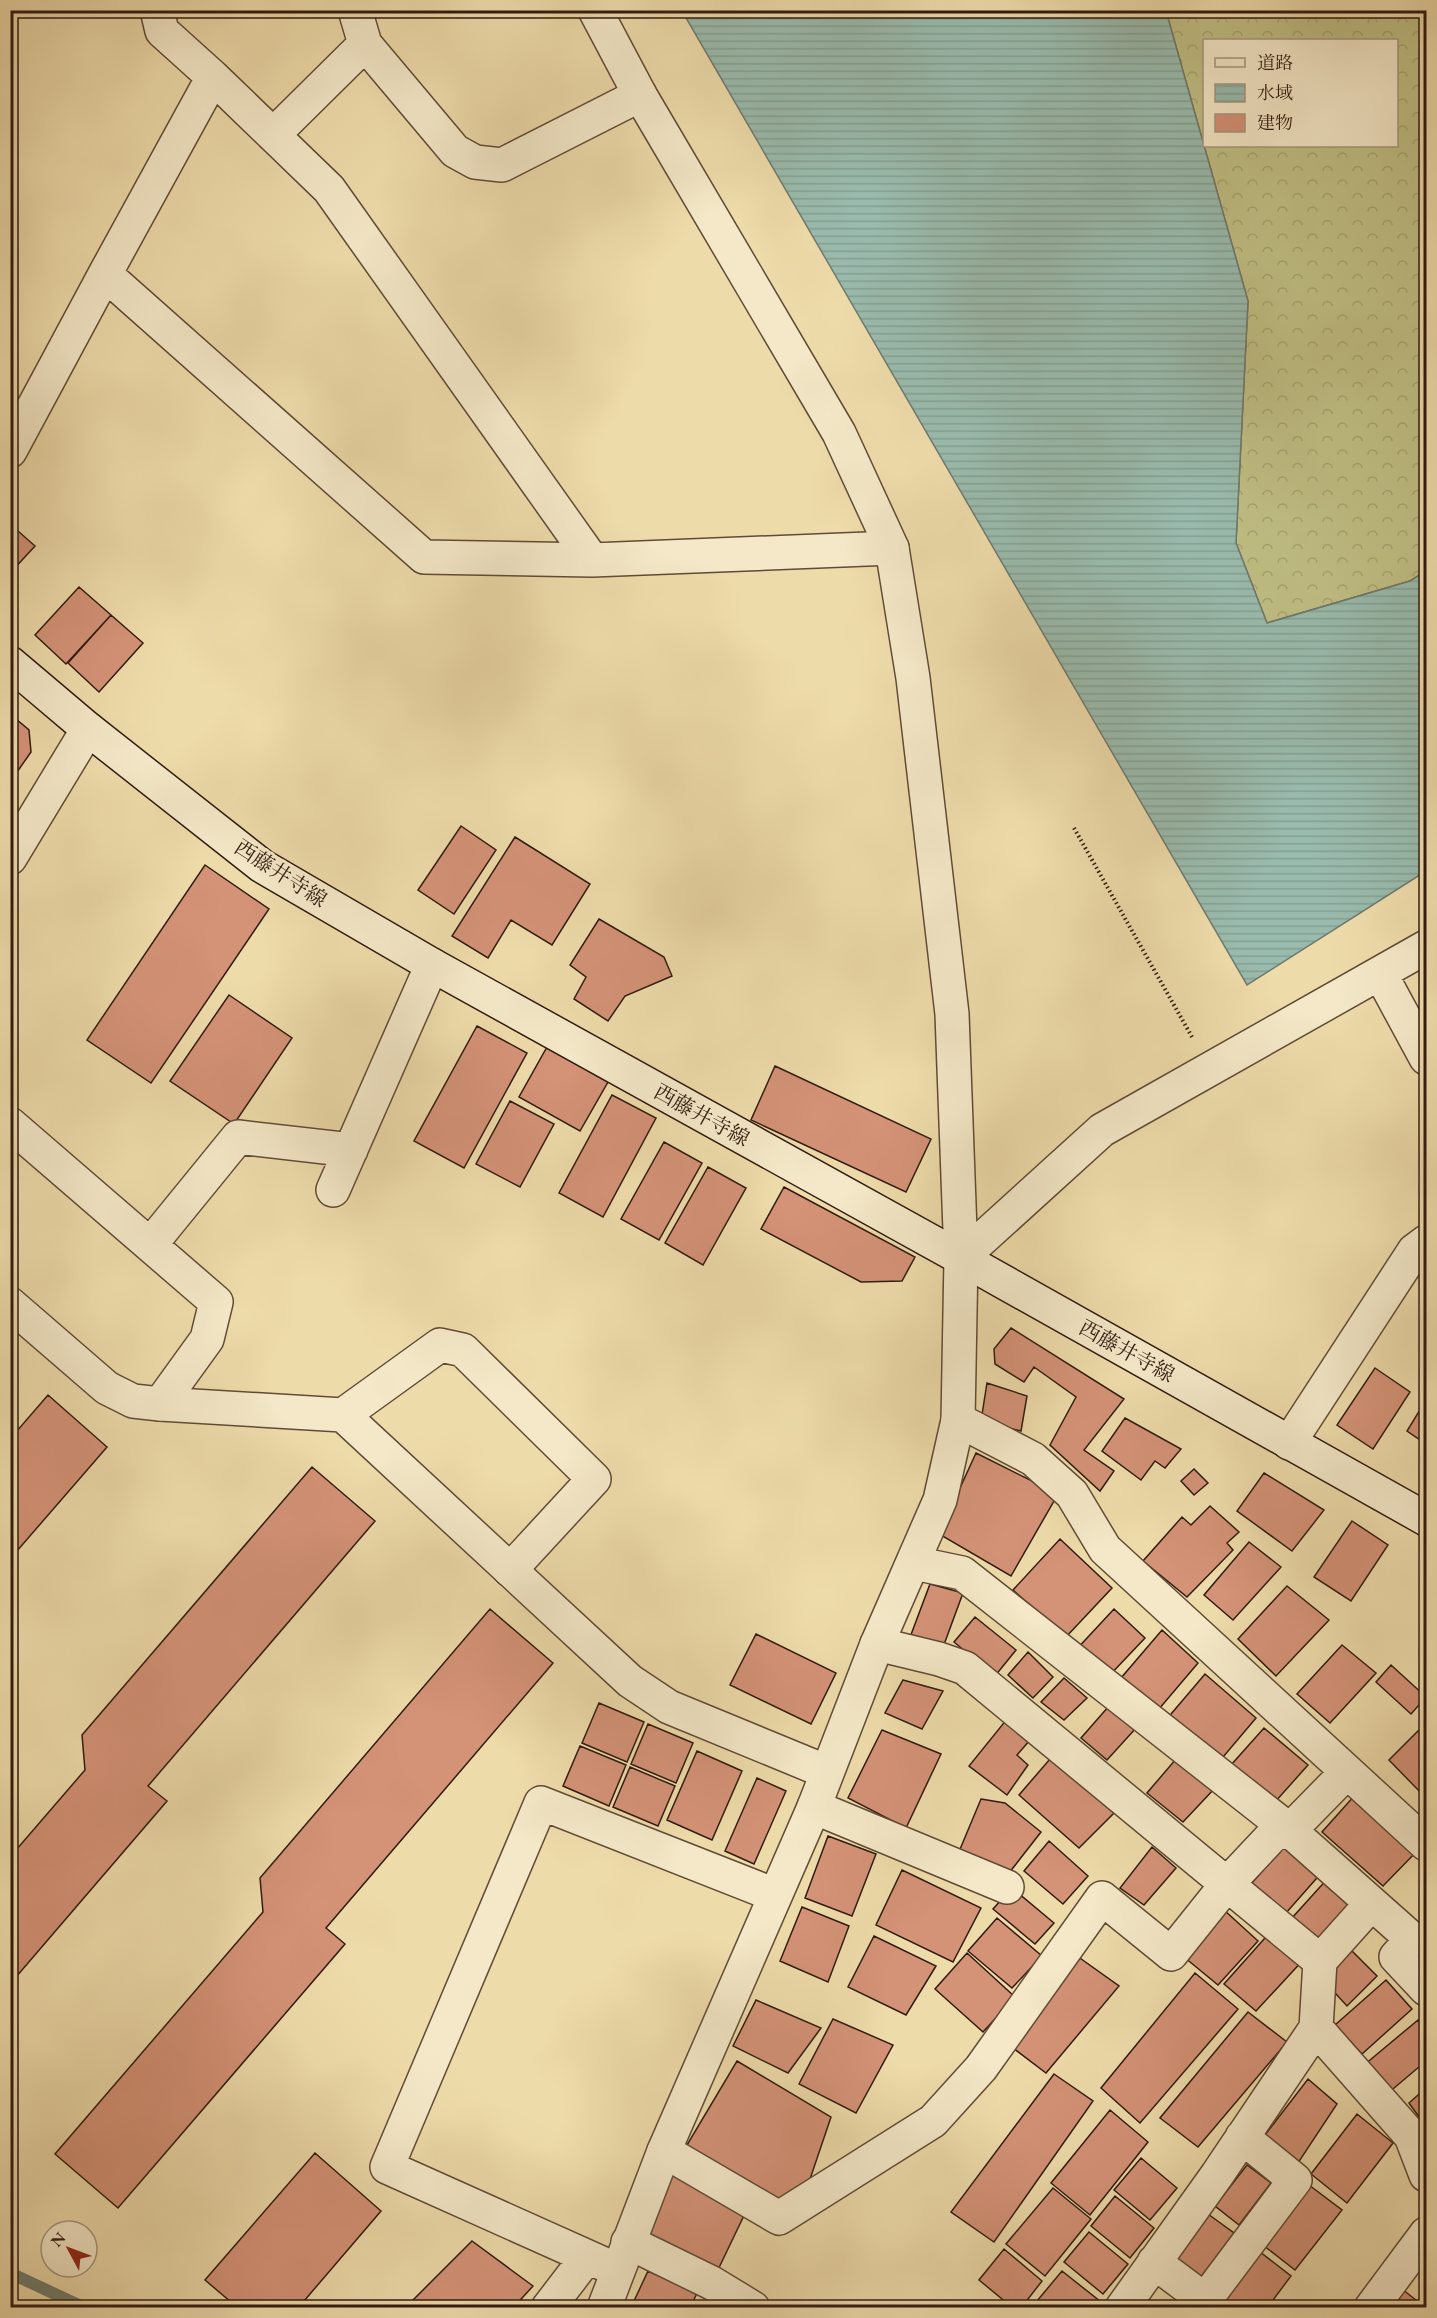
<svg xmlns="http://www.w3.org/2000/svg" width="1437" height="2318" font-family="'EB Garamond','Noto Serif JP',serif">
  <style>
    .forest { fill: url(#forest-crowns); stroke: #786c4a; stroke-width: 1.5; fill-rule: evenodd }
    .water { fill: url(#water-rules); stroke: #6f7b6e; stroke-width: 1.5 }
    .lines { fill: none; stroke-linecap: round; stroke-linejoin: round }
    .stream { stroke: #6f7b6e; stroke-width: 12 }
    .building { fill: #d49277; stroke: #301b10; stroke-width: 1.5 }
    .minor-casing { stroke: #604b36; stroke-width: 36 }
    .tertiary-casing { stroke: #604b36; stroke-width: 36 }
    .secondary-casing { stroke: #301b10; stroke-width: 36 }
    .path { stroke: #301b10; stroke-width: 4; stroke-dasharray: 1.5 3; stroke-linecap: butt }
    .minor { stroke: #f4e8c8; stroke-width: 33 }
    .tertiary { stroke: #f4e8c8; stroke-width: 33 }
    .secondary { stroke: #f4e8c8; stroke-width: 33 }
    .labels { text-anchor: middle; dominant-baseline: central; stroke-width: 6; stroke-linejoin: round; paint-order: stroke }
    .street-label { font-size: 21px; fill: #301b10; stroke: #f4e8c8 }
  </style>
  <defs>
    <pattern id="forest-crowns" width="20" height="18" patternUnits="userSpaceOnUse" patternTransform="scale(1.5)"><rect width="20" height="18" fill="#bfbe84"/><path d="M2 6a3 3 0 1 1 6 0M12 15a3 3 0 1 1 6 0" fill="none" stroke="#a4a371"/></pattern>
    <pattern id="water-rules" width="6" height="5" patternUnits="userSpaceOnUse" patternTransform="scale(1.5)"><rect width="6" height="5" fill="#99bbad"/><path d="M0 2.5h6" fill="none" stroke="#84a094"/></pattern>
  </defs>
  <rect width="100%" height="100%" fill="#eedbaa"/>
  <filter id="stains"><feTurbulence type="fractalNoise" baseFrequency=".00333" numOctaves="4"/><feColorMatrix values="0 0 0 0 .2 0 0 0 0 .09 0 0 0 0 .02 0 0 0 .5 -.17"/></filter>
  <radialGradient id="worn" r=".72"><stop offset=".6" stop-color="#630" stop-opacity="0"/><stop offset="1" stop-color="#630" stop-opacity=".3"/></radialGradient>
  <!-- forest -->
  <path class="forest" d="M1166,11h260v560l-16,10 -143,42 -31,-80 12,-242zM1204,40h192v106h-192z"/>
  <!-- water -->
  <path class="water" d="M682,11h484l82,290 -12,242 31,80 143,-42 16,-10v300l-179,114z"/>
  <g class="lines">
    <!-- stream -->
    <path class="stream" d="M10,2273l75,35"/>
  </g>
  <!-- building -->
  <path class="building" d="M10,524l25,22 -25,27z
    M79,587l32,28 -45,49 -31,-29z
    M111,615l32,28 -44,49 -31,-29z
    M10,714l19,16 2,22 -21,30z
    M461,826l35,24 -42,64 -36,-24z
    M515,837l75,47 -38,61 -41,-25 -23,38 -36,-22z
    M205,865l64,44 -118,174 -64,-43z
    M599,919l65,38 8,19 -47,20 -17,25 -34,-22 12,-22 -16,-12z
    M229,995l63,43 -58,86 -64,-43z
    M477,1026l50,27 -63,115 -50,-27z
    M547,1047l61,35 -28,49 -61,-34z
    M775,1066l156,73 -25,53 -155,-72z
    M612,1095l44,23 -53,99 -44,-24z
    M510,1101l44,23 -34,63 -44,-23z
    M664,1142l38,21 -43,77 -38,-21z
    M708,1167l38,21 -43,77 -38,-22z
    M784,1187l131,70 -13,24 -41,1 -100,-53z
    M1011,1328l113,71 -40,51 30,21 -14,20 -50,-46 26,-48 -42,-30 -10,15 -29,-18 -1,-15z
    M1375,1368l35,24 -37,57 -36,-24z
    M987,1383l40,13 -6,35 -40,-10z
    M48,1395l59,52 -97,112v-120z
    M1426,1400v44l-19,-13z
    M1125,1418l56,31 -16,19 -10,-7 -14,19 -39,-29z
    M976,1453l82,41 -47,82 -72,-42z
    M312,1467l63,54 -227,265 19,15 -157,183v-127l75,-87 -3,-35z
    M1194,1469l14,14 -14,12 -13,-14z
    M1264,1473l60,37 -32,41 -55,-40z
    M1210,1506l29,26 -12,11 6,7 -46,47 -44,-36 39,-44 9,8z
    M1352,1521l36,24 -37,56 -37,-24z
    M1060,1539l52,49 -46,49 -53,-47z
    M1249,1542l32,25 -48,53 -29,-25z
    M930,1584l33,9 -21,57 -33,-10z
    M1287,1586l42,34 -53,56 -38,-37z
    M490,1609l63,54 -227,265 19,16 -227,264 -63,-54 208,-242 -3,-34z
    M1114,1609l31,29 -37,39 -33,-26z
    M975,1617l41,33 -21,26 -41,-34z
    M1162,1630l36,33 -39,46 -38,-31z
    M756,1634l80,39 -25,51 -81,-39z
    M1342,1645l34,28 -46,50 -33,-29z
    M1028,1652l25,25 -20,21 -25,-23z
    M1391,1665l35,32 -15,17 -35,-32z
    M1205,1674l51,44 -38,45 -52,-43z
    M1064,1678l23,20 -23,22 -23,-18z
    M903,1680l40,11 -21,38 -37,-16z
    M599,1703l45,19 -17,40 -45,-19z
    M1109,1706l27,22 -29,32 -26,-22z
    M1007,1719l23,21 -13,15 11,10 -21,30 -38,-29z
    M648,1724l45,19 -17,40 -45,-19z
    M1424,1725l2,3v62l-4,4 -33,-34z
    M1264,1728l44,37 -33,37 -44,-37z
    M882,1730l59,24 -35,74 -58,-30z
    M580,1746l46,19 -17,41 -46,-20z
    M697,1751l45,20 -30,69 -45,-20z
    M1050,1759l64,54 -35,35 -60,-53z
    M1176,1759l38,30 -31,33 -36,-29z
    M630,1767l45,19 -17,40 -45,-19z
    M757,1778l29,13 -32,73 -29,-13z
    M1355,1795l62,56 -34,35 -61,-54z
    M981,1799l24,4 36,29 -32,41 -51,-19z
    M828,1836l48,18 -24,62 -47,-18z
    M1049,1841l39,35 -25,28 -39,-33z
    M1289,1841l34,30 -37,42 -35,-29z
    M1152,1847l24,21 -32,37 -24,-17z
    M902,1870l79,38 -28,54 -77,-37z
    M1329,1877l30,26 -36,40 -31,-25z
    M1012,1888l42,35 -19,21 -42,-35z
    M802,1907l47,19 -21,56 -48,-21z
    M1224,1910l34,31 -40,44 -34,-28z
    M997,1918l45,38 -30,32 -44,-37z
    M1273,1929l32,29 -49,53 -32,-27z
    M874,1936l62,30 -30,49 -58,-28z
    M1348,1947l29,29 -30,30 -22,-24z
    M967,1953l48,44 -32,35 -48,-43z
    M1077,1956l42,30 -73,87 -37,-28z
    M1195,1973l43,36 -98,114 -39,-35z
    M1386,1980l26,29 -50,45 -27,-29z
    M756,2000l65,28 -33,45 -55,-27z
    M1248,2012l39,30 -89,105 -38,-29z
    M833,2019l60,26 -37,68 -57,-29z
    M1418,2020l8,10v31l-39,33 -23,-29z
    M737,2061l94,56 -24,71 -28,17 -95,-55z
    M1054,2074l39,27 -99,141 -43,-30z
    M1308,2079l29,25 -39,59 -33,-28z
    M1426,2088v23l-7,6 -10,-14z
    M1110,2110l38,32 -58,73 -39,-32z
    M1357,2114l36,29 -46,60 -36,-29z
    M315,2153l66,58 -83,97h-60l-33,-28z
    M1141,2158l36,30 -27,32 -36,-30z
    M667,2160l82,45 -34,71 -78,-38z
    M1247,2165l24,18 -32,42 -24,-19z
    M1305,2182l37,28 -47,60 -36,-28z
    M1053,2188l38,31 -46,57 -39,-32z
    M1115,2196l39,32 -24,30 -39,-32z
    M1208,2214l26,19 -33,44 -27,-20z
    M1089,2232l39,32 -25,30 -39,-32z
    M472,2241l61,45 -20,22 -107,-1z
    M1255,2248l36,28 -24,32h-58z
    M1004,2249l38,32 -21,27h-8l-34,-28z
    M648,2271l49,22 -7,15h-45l-11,-7z
    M1062,2271l39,31 -4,6h-52l-8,-7z
    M1402,2289l24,19h-38z"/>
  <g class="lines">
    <!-- minor casing -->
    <g class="minor-casing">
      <path id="minor" d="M355,10l10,34 90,107 20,11 27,3 138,-70
        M213,77l116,112 263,371
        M273,135l92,-91
        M105,274l108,-197 -51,-46 -5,-21
        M10,451l95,-177 319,283 168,3 300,-12
        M1380,973l46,85
        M10,1124l206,178 -9,37 -47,65
        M333,1190l99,-225
        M150,1245l88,-108 113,13
        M961,1258l141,-128 324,-183
        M343,1415l97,-70 23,5 131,129 -84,91
        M958,1420l75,39 39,35 33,55 321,295
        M1289,1443l125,-192 12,-9
        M914,1563l48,10 326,256 124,110 -16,18 30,32
        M877,1644l62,15 26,9 355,293 -4,67 -99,147 -95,133
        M814,1807l193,80
        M1320,1961l51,-57
        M1316,2028l95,108 15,39
        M664,2151l115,67 154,-97 48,-53 121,-170 69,56 56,-70 46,-49 21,-9 53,-54
        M628,2242l84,41 41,25
        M1154,2262l51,38 90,-120 -53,-43
        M617,2270l-230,-103 154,-364 234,92
        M548,2308l39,-51
        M1371,2308l55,-74"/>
    </g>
    <!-- tertiary casing -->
    <g class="tertiary-casing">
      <path id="tertiary" d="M595,10l45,85 199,338 53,115 21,130 39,336 9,244 -3,162 -18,80 -63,144 -63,163 -150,344 -60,157
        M10,858l78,-129
        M10,1304l97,84 26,13 27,3 183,11 287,266 39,26 158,65"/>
    </g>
    <!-- secondary casing -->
    <g class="secondary-casing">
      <path id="secondary" d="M10,663l78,66 174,137 170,99 529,293 465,261"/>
    </g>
    <!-- path -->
    <path class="path" d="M1074,828l118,209"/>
    <!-- minor -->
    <use href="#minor" class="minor"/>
    <!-- tertiary -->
    <use href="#tertiary" class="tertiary"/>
    <!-- secondary -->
    <use href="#secondary" class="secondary"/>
  </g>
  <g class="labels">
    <!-- street labels -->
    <g class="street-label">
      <text transform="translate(281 873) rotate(33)">西藤井寺線</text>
      <text transform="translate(702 1115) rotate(29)">西藤井寺線</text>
      <text transform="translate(1127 1351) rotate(29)">西藤井寺線</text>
    </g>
  </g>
  <!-- margin -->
  <rect width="1437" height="2318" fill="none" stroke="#eedbaa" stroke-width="36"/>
  <rect x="12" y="12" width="1413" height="2294" fill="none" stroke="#301b10" stroke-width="3"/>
  <rect x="18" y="18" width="1401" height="2282" fill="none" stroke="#301b10" stroke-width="1.5"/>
  <!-- legend -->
  <rect x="1203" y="39" width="195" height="108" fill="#f4e8c8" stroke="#a6967e" stroke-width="1.5"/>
  <rect x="1215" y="58" width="30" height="9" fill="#f4e8c8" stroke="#a6967e" stroke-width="1.5"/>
  <text x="1257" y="69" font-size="18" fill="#301b10">道路</text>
  <rect x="1215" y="84" width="30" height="18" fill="url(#water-rules)" stroke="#a6967e" stroke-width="1.5"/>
  <text x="1257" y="99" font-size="18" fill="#301b10">水域</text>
  <rect x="1215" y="114" width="30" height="18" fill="#d49277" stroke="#a6967e" stroke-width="1.5"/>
  <text x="1257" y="129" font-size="18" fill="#301b10">建物</text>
  <!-- north arrow -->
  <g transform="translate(69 2249) rotate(311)"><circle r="28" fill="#f4e8c8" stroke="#a6967e" stroke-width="1.5"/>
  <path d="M0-4.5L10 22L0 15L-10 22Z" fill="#8f2418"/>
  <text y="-9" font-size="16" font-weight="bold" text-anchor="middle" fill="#301b10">N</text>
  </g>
  <rect width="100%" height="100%" filter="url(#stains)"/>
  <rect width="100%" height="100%" fill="url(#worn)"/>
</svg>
